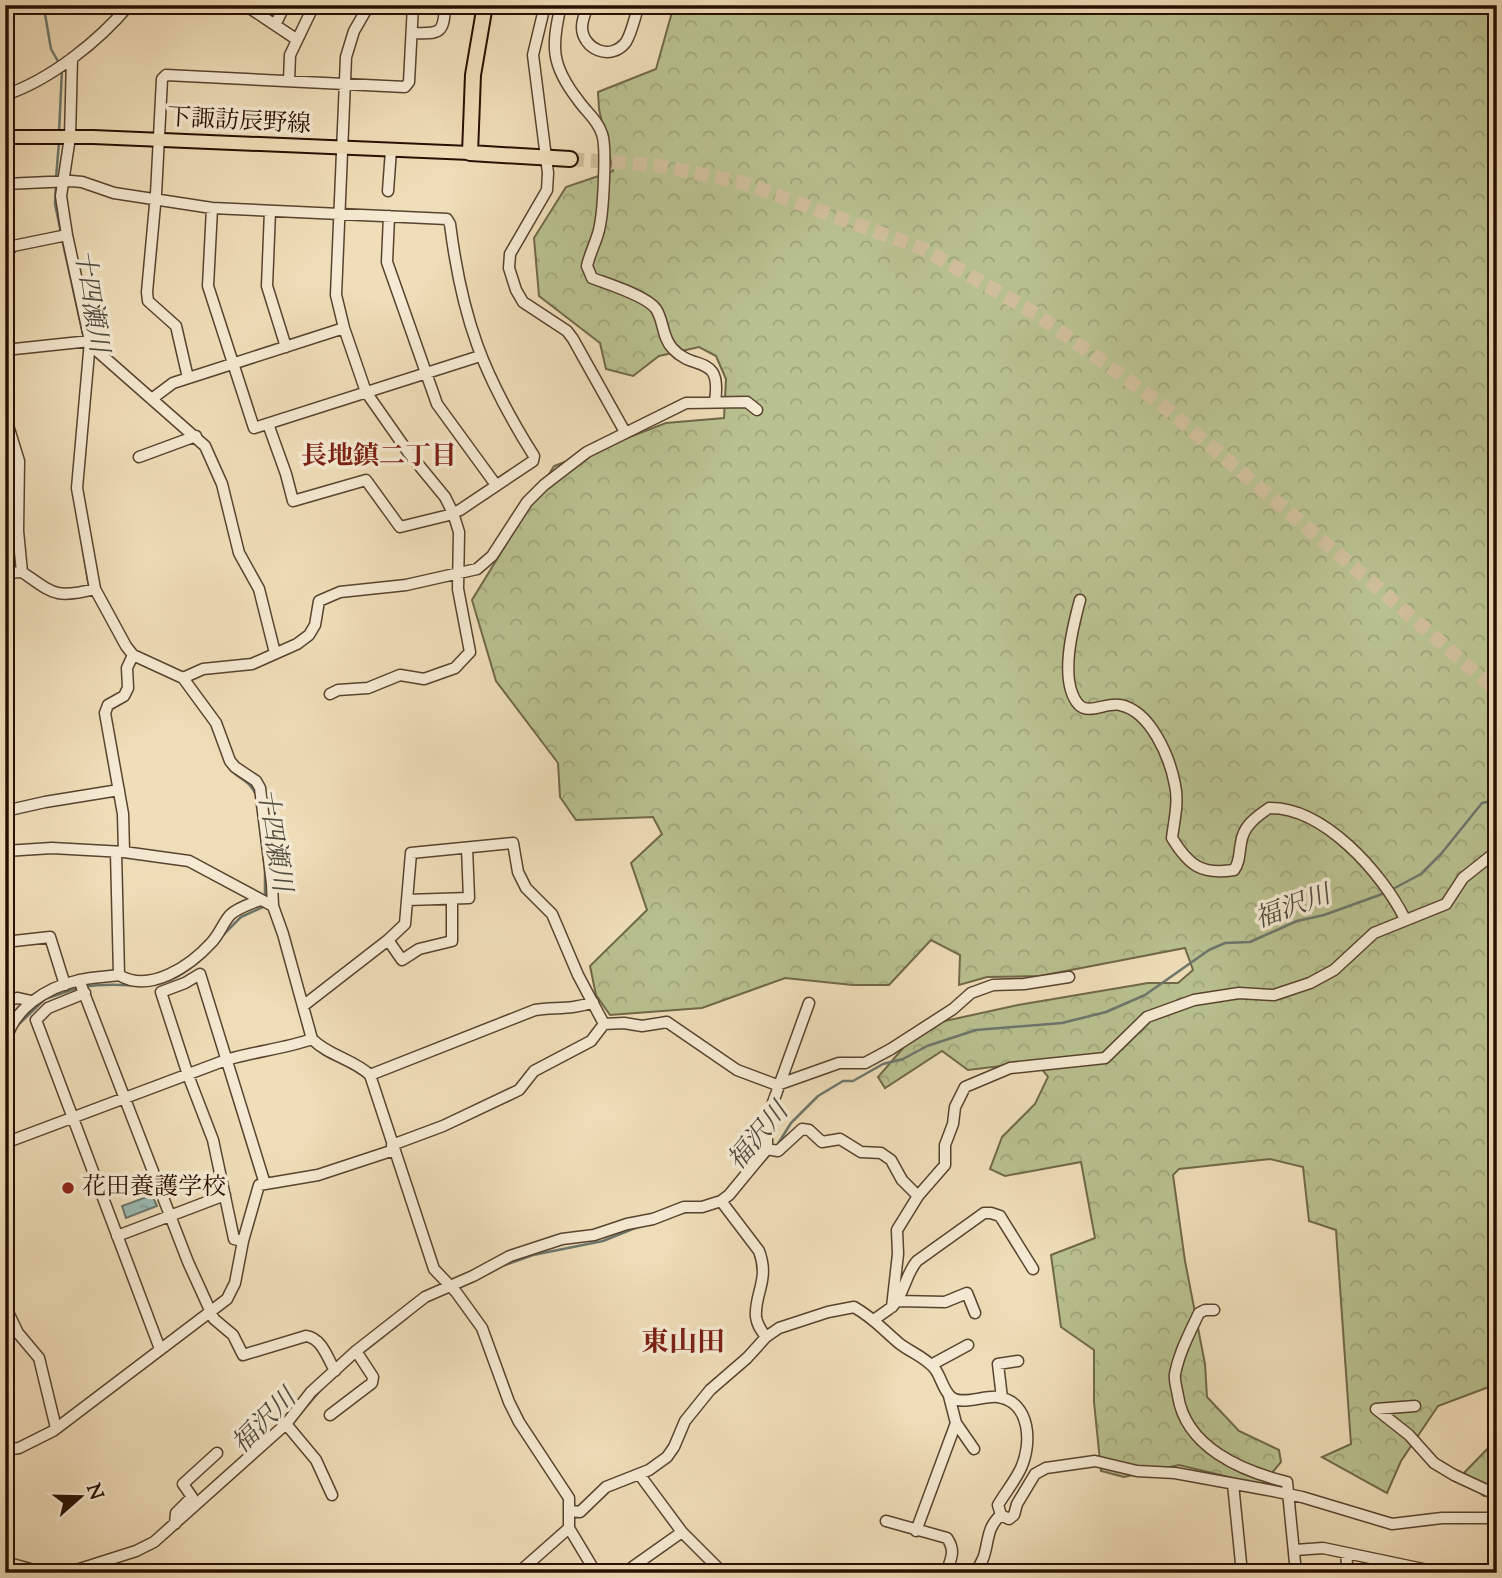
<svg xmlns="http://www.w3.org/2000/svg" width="1502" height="1578" font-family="'Sorts Mill Goudy','Noto Serif JP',serif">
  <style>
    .forest { fill: url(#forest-crowns); stroke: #706848; stroke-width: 2 }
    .water { fill: url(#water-ripples); stroke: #6c766c; stroke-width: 2 }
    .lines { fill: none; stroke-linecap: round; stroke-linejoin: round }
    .stream { stroke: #6c766c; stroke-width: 2.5 }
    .highway-tunnel { stroke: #d1bf9d; stroke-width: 14; stroke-dasharray: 14 7; stroke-linecap: butt }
    .minor-casing { stroke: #59432e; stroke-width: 13 }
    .major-casing { stroke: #270f00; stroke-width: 16 }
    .highway-casing { stroke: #270f00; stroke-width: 18 }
    .minor { stroke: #f5ead2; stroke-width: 10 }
    .major { stroke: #efdeb9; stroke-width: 12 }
    .highway { stroke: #efdeb9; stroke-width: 14 }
    .poi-dot { fill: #8f2418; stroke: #f5ead2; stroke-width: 2.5 }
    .labels { text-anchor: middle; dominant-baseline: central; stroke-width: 7; stroke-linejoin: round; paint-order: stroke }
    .street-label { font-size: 24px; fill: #270f00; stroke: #f5ead2 }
    .poi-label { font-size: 24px; fill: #270f00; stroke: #f5ead2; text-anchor: start }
    .water-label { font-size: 26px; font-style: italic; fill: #4f4b3f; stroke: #f5ead2 }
    .neighbourhood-label { font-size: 26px; font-weight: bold; fill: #7a1f14; stroke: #f5ead2 }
    .quarter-label { font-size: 28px; font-weight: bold; fill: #7a1f14; stroke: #f5ead2 }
  </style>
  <defs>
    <pattern id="forest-crowns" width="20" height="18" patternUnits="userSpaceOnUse" patternTransform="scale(1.75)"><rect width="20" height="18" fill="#b9c190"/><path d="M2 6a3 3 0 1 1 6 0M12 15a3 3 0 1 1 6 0" fill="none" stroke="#9fa57a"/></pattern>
    <pattern id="water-ripples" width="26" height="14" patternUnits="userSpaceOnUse" patternTransform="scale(1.75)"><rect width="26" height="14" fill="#9abbb4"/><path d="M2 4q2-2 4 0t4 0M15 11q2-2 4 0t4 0" fill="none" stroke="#85a099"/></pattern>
  </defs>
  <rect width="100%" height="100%" fill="#efdeb9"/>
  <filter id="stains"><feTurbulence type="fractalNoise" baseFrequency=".00286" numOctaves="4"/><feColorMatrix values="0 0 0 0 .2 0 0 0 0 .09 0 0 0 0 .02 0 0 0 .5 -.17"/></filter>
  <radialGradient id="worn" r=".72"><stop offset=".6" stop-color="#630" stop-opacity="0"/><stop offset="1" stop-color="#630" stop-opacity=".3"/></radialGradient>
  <!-- forest -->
  <path class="forest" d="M674,5h823v1383l-3,-3 -56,21 -37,55 -14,32 -65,-36 29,-13 -15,-214 -27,-9 -6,-54 -33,-8 -91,10 -6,6 12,86 20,103 2,33 32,34 40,19 2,12 -19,23 -83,-20 -55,12 -23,-6 -7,-69v-52l-33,-23 -10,-72 44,-17 -14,-76 -76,14 -15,-7 12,-32 33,-33 13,-27 -12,-15 -68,8 -26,-19 -57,37 -7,-11 44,-51 96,-21 130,-22h30l15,-13 -8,-22 -145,28 -53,1 -28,8 1,-30 -29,-15 -42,45h-36l-68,-7 -83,30 -92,7 -14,-20 -6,-29 57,-56 -16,-47 31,-29 -9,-17 -77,3 -16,-23 -2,-34 -62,-82 -24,-81 82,-134 112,-43 58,-5 2,-39 -10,-23 -17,-9 -40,9 -26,20 -27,-7 -6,-26 -61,-47 -5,-58 32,-51 47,-16 -14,-62 -1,-17 58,-23z
    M1497,1439v52l-13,5 -24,-19z"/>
  <!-- water -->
  <path class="water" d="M152,1195l5,11 -31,12 -4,-12z"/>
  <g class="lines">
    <!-- stream -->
    <path class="stream" d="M20,5l9,5 11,-1 5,5 6,35 8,14
      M59,132l3,-63
      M56,178l3,-36
      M56,184l-1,20 6,29
      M62,239l22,100
      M74,495l15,92 14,26
      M118,641l10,14
      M228,766c9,14 20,11 28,29
      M258,808l7,62v29
      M1391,890l30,-16 20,-20 41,-51 15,-3
      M220,938l21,-21 24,-11
      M84,987c52,-9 69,14 115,-26
      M17,1026l28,-27 32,-11
      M8,1048l1,38
      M776,1147l15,-24 27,-27 25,-15h10l30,-17 20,-5 24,-13 49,-16 86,-7 44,-11 39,-17 64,-45 16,-7 25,-1 47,-21 27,-6 61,-22
      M753,1173l19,-21
      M670,1217l16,-5 15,-1
      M5,1221c8,-25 9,-50 6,-75
      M478,1279l24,-13 31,-11 70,-14 37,-15
      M361,1354l47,-37
      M345,1367l11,-9
      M292,1423l35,-40
      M160,1542l125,-111
      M86,1573l23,-8"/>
    <!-- highway-tunnel -->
    <path class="highway-tunnel" d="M570,159l85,6 89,18 180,66 112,65 120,86 206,174 135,117"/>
    <!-- minor casing -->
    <g class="minor-casing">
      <path id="minor" d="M245,5l51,34
        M356,5l9,6
        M545,5l-12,50 15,118 -1,17 -37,64 -1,14 7,22 7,12 44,29 6,8 52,93
        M561,5c-10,42 -10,60 17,95 9,13 19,19 24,34 5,13 1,76 -2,91 -2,14 -10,27 -13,41l5,12c16,6 55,18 64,31 8,12 6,29 17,40 21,23 49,4 42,52
        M588,5c-2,7 -6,14 -6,22 0,22 29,35 44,15 6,-10 9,-26 13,-37
        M275,25l10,-20
        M412,33c28,1 32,1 33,-28
        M72,58l-2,79 -9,59 6,39 23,106 -13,147 18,101 31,57 7,9 50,23 33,45 14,38 5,6 21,14 4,7 12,96 1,22 10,28 29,105c17,17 41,20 58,36l64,194 22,23 26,36 27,74 10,20 50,76v30l27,45
        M289,81l1,-26 24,-50
        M5,95c45,-15 94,-54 124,-90
        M5,184l66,-3 11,1 32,11 98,15 235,11 3,5c12,95 33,151 84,232l-1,5 -73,49 -11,5 -49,12 -34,-47 -73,21 -7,-27 -18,-50
        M388,191l3,-41
        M212,208l-4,78 46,142 226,-72
        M270,211l-3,75 19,61
        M389,216l-2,46 50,142 59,81
        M5,255l8,-9 54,-11
        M5,350l85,-9
        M91,350h5l109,96 17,38 17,69 20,36 16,64
        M188,378l-12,-52 -28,-25 -1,-9 9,-98 6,-115 4,-4 239,12 4,-5 4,-77
        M153,398l20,-15 171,-55
        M5,416l14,45 -1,70 4,41
        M139,457l57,-21
        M5,573l17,-1c32,22 33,27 73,17
        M1080,600c-7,26 -22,82 -1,105 10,10 28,-3 41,0 31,6 50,53 55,80 4,17 -1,36 -3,53 17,28 30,37 62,32 6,-8 5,-17 7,-27 2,-17 15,-26 28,-35 55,-1 113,65 136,111
        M183,678l20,-9 49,-5 45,-20 12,-9 6,-10 4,-24 21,-9 66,-7 71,-16 15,-13 35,-54 17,-17 43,-33 99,-49 61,-1 10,8
        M330,694l8,-4 30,-2 32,-13 24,4 31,-11 15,-16 -12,-63 1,-57 -6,-19 -8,-16 -37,-45 -42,-60 -22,-64 -8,-33 10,-238 8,-26 15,-26
        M5,811l40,-9 74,-12
        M5,851l47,-3 72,4 65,9 84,45
        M124,852l-1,-38 -18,-101 3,-8 16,-9 4,-8 -1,-20 6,-13
        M407,900l62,-2 -2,-50
        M388,940l14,20 17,-11 33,-8v-42
        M5,942l45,-5 15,48
        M119,975c31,19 72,-10 92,-32 8,-8 12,-20 19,-28 7,-7 20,-11 30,-15
        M79,980l109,282 26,57 19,16 10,20 63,-19c16,2 22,23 29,35
        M85,993l-37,15 -12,12 124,329
        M5,1000l13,-2 13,3
        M303,1006l85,-66 17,-16 6,-71 102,-10 5,29 8,16 26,26 26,61 26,49
        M604,1024l20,-1 18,3 25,-4 70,48 40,15 62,-22h26l26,-14 62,-40 18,-16 22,-8 31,-1 45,-7
        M5,1045c6,-36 42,-58 75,-65 13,-3 26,-3 39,-5l-3,-123
        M370,1075l165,-65c20,-3 38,0 58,-8
        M5,1086l3,56
        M5,1143l221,-83c29,-9 58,-11 86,-21
        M392,1145l51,-19 76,-36 15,-19 57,-30 13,-17
        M767,1149l11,2 24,-22 7,1 13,12 18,-3 21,13 20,1 10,7 11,20 16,16
        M721,1201l38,50c11,29 -5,43 -3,66 1,8 5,13 10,20
        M117,1236l108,-41
        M243,1241l-9,-2 -21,-99 -25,-65 -27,-83 24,-9 15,-9 65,210
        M898,1301l47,1 22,-9 8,20
        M5,1306l13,27 21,25 17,70
        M892,1307c13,-14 13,-32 25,-46l67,-48h7l9,3 33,53
        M1214,1310h-9l-6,3c-9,19 -20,40 -24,61 -1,7 2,15 3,22 8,51 63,75 109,86l9,91
        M875,1319l17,-12 6,-53 -1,-24 21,-34 27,-31v-20l8,-21 2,-17 10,-20 45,-19 95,-10 42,-41 47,-17 45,-7 35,2 36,-12 24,-13 40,-37 72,-29 17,-26 34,-27
        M931,1365l37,-20
        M1002,1398l-4,-34 20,-3
        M1415,1406l-39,3 33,26 25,28 20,12 43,20
        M330,1415l42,-32 1,-6 -17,-26
        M956,1423l18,26
        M286,1424l30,36 16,35
        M5,1450l14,-2 34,-17 174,-132 8,-16 8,-42 16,-56 59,-10 76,-25
        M639,1474l43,58 41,41
        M1233,1484l9,89
        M571,1511l9,1 26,-25 43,-17 18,-13 7,-10 11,-26 25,-31 37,-32 19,-21 13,-9 49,-16 26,-5c21,12 28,22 46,37 12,9 25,13 35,25 6,8 8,21 16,28 10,9 34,-2 47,0 33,5 34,47 23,71 -6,13 -16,25 -23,37l3,10
        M1001,1515l8,4 5,-4 3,-11 18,-30 11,-6 49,-7 42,10 38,2 93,17 34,7 90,27 50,-6h55
        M886,1521l61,17c9,13 4,21 -1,35
        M175,1524l1,-11 16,-16 -9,-13 34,-31
        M916,1531l40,-108 -7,-27
        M1295,1550l28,-2 119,25
        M1346,1555l2,18
        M5,1562l40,11
        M67,1573l69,-22 18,-9 132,-118 25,-32 45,-41 69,-54 48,-21 37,-20 52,-17 32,-4 33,-11 26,-5 31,-12h18l19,-6 8,-6 38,-46v-30l42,-116
        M518,1573l51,-45
        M624,1573l58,-41
        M974,1573c19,-21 7,-41 27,-58"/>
    </g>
    <!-- major casing -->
    <g class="major-casing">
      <path id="major" d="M5,137h88l377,16"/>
    </g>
    <!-- highway casing -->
    <g class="highway-casing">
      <path id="highway" d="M485,5l-12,70 -3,78 100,6"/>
    </g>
    <!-- minor -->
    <use href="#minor" class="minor"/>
    <!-- major -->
    <use href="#major" class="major"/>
    <!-- highway -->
    <use href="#highway" class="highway"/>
  </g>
  <!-- markers -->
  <circle class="poi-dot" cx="68" cy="1188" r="7"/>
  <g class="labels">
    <!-- street labels -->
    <g class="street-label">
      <text transform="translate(239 122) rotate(3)">下諏訪辰野線</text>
    </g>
    <!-- poi labels -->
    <g class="poi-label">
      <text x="82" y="1188">花田養護学校</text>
    </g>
    <!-- water labels -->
    <g class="water-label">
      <text transform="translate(90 301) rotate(81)">十四瀬川</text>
      <text transform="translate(273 840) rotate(81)">十四瀬川</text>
      <text transform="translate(1293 908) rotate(-20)">福沢川</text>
      <text transform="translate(759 1137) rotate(-50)">福沢川</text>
      <text transform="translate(265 1422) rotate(-45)">福沢川</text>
    </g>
    <!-- neighbourhood labels -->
    <g class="neighbourhood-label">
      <text x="379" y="457">長地鎮二丁目</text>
    </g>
    <!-- quarter labels -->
    <g class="quarter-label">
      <text x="683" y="1344">東山田</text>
    </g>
  </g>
  <!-- margin -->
  <rect width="1502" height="1578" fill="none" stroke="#efdeb9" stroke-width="28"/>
  <rect x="7" y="7" width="1488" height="1564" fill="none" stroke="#270f00" stroke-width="3.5"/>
  <rect x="14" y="14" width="1474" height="1550" fill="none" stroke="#270f00" stroke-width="2"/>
  <!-- north arrow -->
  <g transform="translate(80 1497) rotate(70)" stroke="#f5ead2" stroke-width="5" paint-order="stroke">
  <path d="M0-5L12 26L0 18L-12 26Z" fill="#270f00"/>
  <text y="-10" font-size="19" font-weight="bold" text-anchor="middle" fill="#270f00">N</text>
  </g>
  <rect width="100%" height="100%" filter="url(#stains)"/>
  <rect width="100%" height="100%" fill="url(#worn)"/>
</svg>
